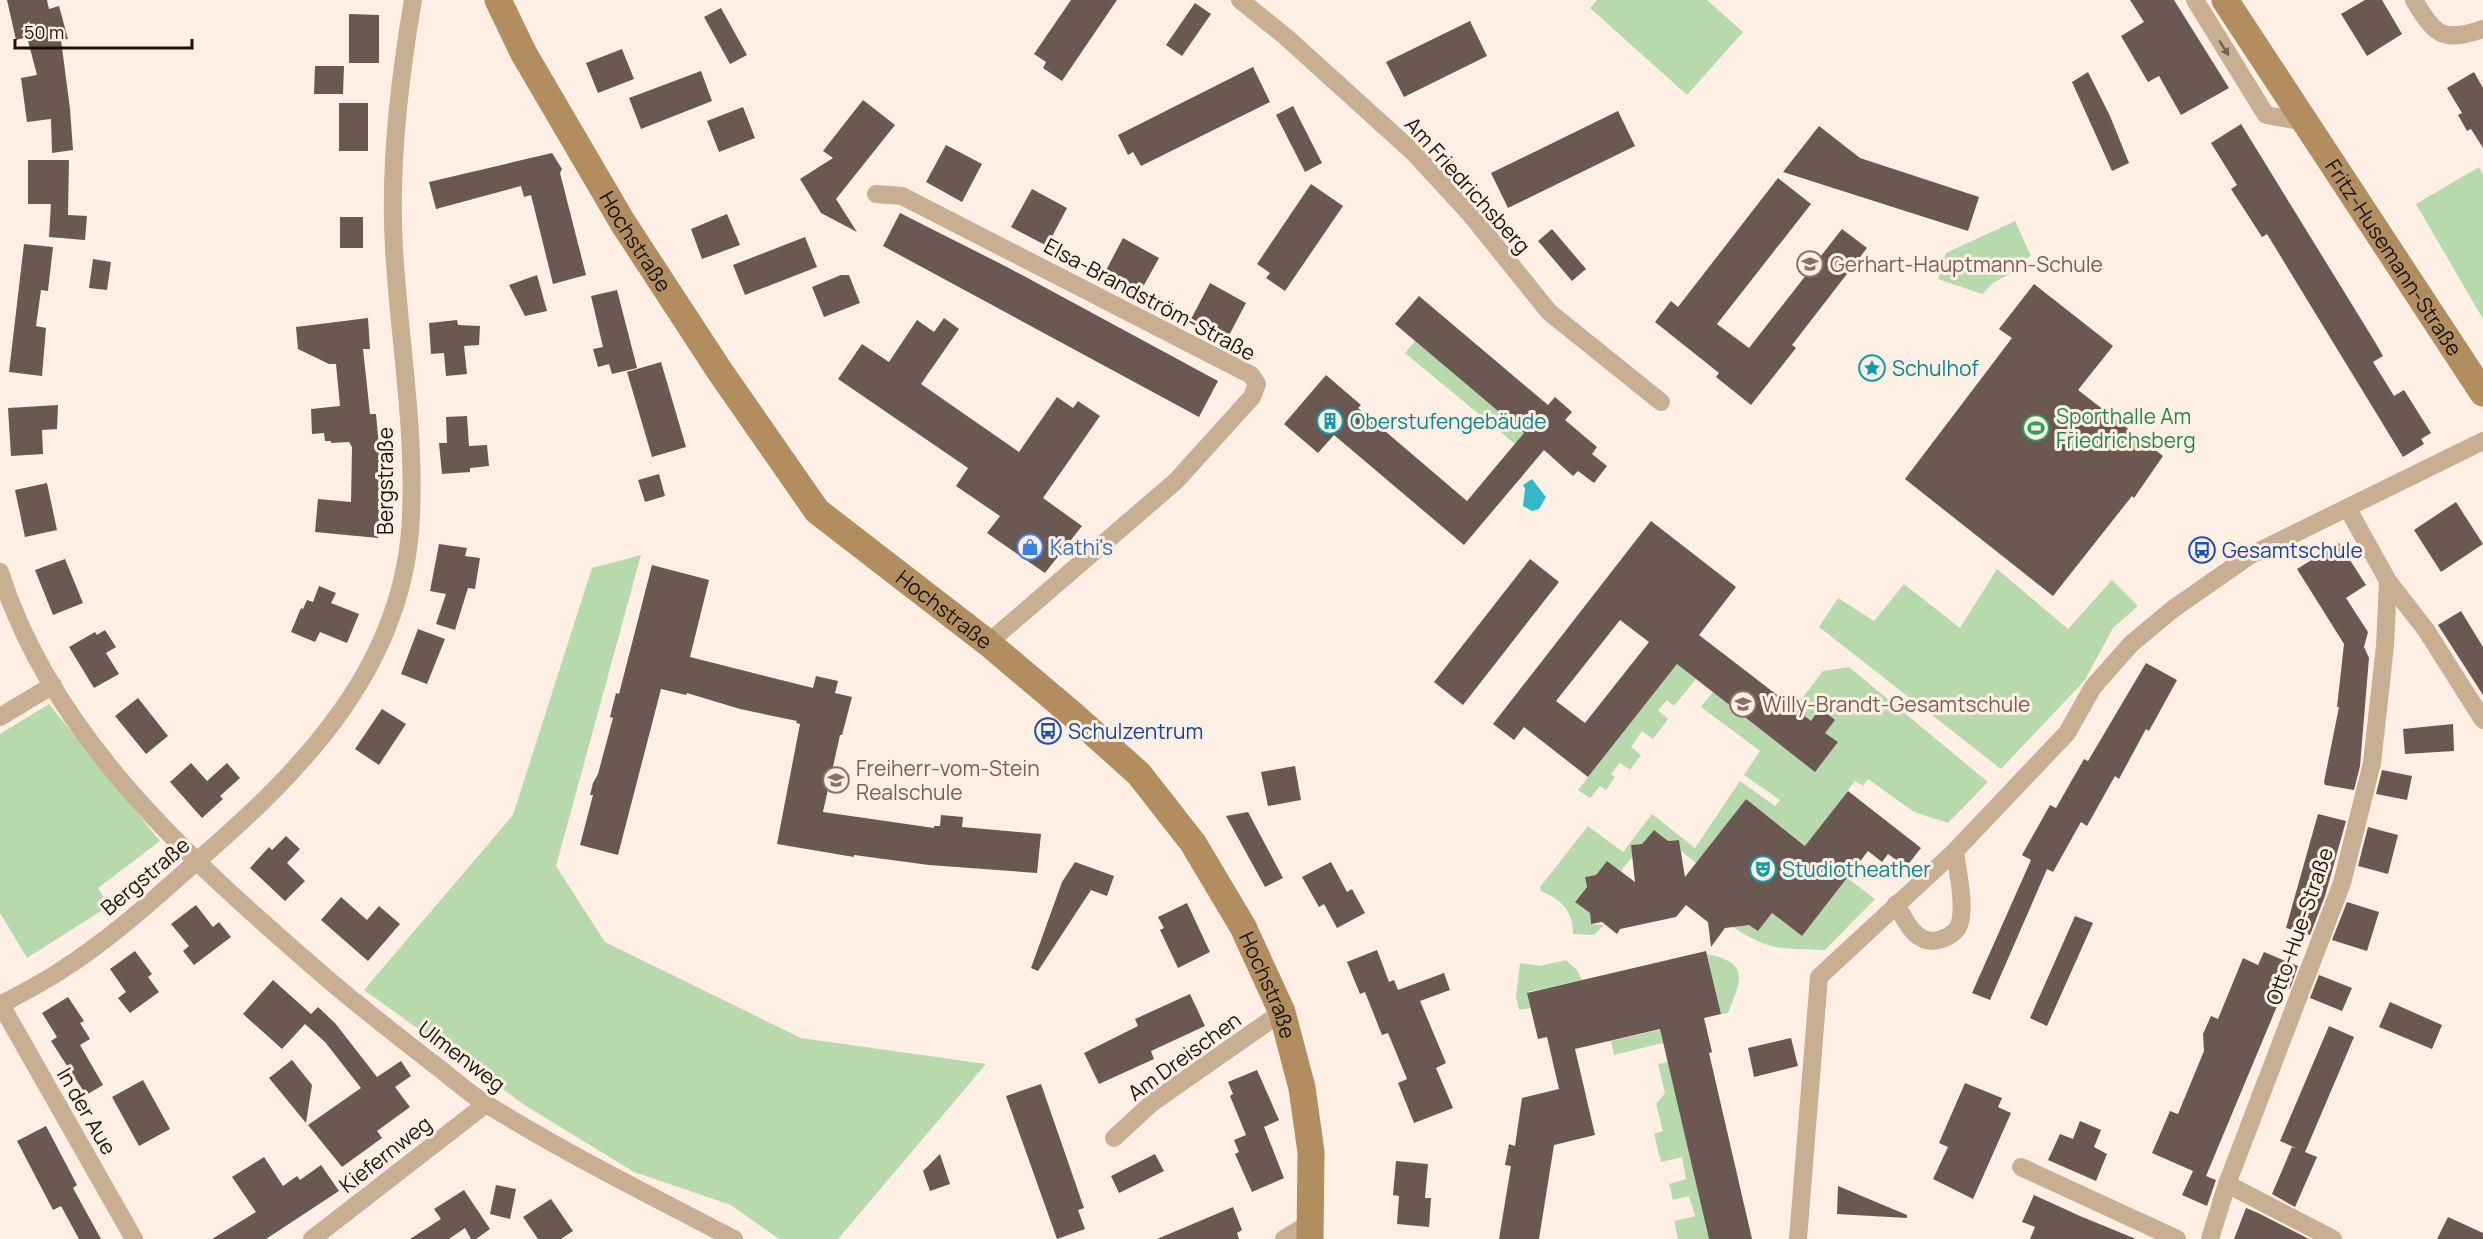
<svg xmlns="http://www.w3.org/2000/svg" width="2483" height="1239" font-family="Manrope,sans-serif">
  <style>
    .green { fill: #b7d9ac }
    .water { fill: #33b7cb }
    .building { fill: #6b5853; fill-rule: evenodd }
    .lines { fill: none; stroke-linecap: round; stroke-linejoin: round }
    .street { stroke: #c8af91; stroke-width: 18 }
    .secondary { stroke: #b28d60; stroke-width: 27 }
    .oneway { fill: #706150 }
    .labels { text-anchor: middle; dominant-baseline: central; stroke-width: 6; stroke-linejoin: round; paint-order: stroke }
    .street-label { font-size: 21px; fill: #19130e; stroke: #ffefe5 }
    .education-label { font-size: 21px; fill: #785e54; stroke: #ffefe5; text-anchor: start }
    .culture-label { font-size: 21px; fill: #0d838f; stroke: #ffefe5; text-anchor: start }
    .leisure-label { font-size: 21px; fill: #27864d; stroke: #ffefe5; text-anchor: start }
    .shop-label { font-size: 21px; fill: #366cbe; stroke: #ffefe5; text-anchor: start }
    .transit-label { font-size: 21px; fill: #164399; stroke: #ffefe5; text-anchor: start }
  </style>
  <rect width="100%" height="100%" fill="#ffefe5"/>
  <!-- green -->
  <path class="green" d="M1597,0h110l36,32 -56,63 -97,-87z
    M2479,167l4,8v144l-67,-115z
    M2015,221l16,35 -9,5v6l-29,16 -11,11 -44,-15 8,-26z
    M1415,341l109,92 -9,11 -110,-91z
    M641,555l-85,311 49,76 196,96 185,26 -148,175h-59l-48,-34 -97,-33 -108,-66 -162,-116 149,-175 79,-247z
    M1997,569l71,60 44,-49 26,26 -25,22 -28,52 -84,89 -182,-142 19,-29 36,23 30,-37 56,44z
    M1677,664l19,15 -22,27 -7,-6 -9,10 10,9 -15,20 -11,-8 -11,16 10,8 -11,15 -10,-7 -9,11 4,3 -9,13 -6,-4 -10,12 -12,-8z
    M1849,667l139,115 -40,41 -34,-11 -46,-33 -5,7 -8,-5 -49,65 -60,-47 -50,64 -15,-12 -2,-11 -11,1 -14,-11 -12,14 -11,1 2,11 -12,15 -14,-10 -11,14 -11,2 2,10 -12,14 15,12 1,11 13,1 -10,10 -21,-1c0,-23 -11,-34 -32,-43l-1,-4 48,-61 35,26 29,-38 43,34 45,-67 35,25 5,-6 -36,-25 16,-24 -59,-44 12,-15 102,79 23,-29 -13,-9 -5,-24 -9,12 -17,-12 29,-38z
    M49,704l111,137 -62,47 11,18 -82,52 -27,-45v-179z
    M1847,878l28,21 -50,51c-41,-1 -57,1 -92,-23l2,-13 23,17 14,-18 30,23z
    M1707,954c44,9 34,26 21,59l-7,1z
    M1566,960l11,10 5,10 -54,12 3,16 -12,2 -3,-14 4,-33 20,3z
    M1684,1024l3,13 -73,18 -3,-14z
    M1668,1062l41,177h-31l-4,-18 21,-5 -6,-20 -16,4 -4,-16 17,-5 -4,-22 -21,5 -7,-28 9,-3 -7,-27 9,-11 -7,-29z"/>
  <!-- water -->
  <path class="water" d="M1532,479l14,18 -7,12 -7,2 -9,-5 2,-17 -2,-4z"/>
  <!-- building -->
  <path class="building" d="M7,0h40l2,9 10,-3 9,33 -7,1 9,69 3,41 -21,3 -1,-34 -24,3 -6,-44 16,-3 -10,-38 -11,3z
    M1071,0h46l-55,81 -19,-13 3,-6 -12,-8z
    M2130,0h44l55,88 -48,27 -22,-39 -11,6 -27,-46 23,-14z
    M2365,0h17l20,34 -35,22 -26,-42z
    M1195,3l16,11 -29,42 -16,-11z
    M721,8l26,47 -17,9 -26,-47z
    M349,14l30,1v48h-30z
    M1470,21l17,35 -83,41 -18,-35z
    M622,49l12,30 -36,14 -12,-30z
    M315,66h29l-1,28h-29z
    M1253,67l17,35 -129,64 -8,-14 -5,3 -10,-20z
    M701,71l11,30 -71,28 -12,-31z
    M2088,72l22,44 19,47 -17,8 -40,-89z
    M2474,72l9,16v60l-12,-19 -4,2 -9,-16 4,-2 -15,-25z
    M863,100l32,25 -59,74 21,33 -36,-19 -21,-34 33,-21 -10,-7z
    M339,103h29v48h-29z
    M1293,106l29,57 -17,9 -29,-57z
    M743,107l12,31 -36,14 -12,-31z
    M1618,111l17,35 -127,62 -17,-35z
    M2241,124l134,218 8,14 -10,6 21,34 10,-6 27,43 -10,6 3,5 -21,13 -136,-223 -5,3 -31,-48 6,-4 -26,-42z
    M1819,126l41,32 119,39 -11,34 -185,-59z
    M946,145l36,19 -20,38 -36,-20z
    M552,153l10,16 -2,4 26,102 -33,9 -22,-89 -7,2 -3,-11 -85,23 -7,-27z
    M28,160h41l-1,55 19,1 -2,24 -36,-3 2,-33h-23z
    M1778,178l33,26 -94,120 32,24 93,-119 25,19 -75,97 4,3 -45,57 -35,-28 3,-4 -64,-51 16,-21 7,6z
    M1311,184l32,22 -58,85 -19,-13 4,-5 -13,-9z
    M1032,189l35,19 -20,38 -36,-19z
    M900,213l107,54 211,114 -19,36 -316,-171z
    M727,214l13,31 -38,14 -11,-30z
    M340,217h23v31h-23z
    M1552,229l34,40 -14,12 -34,-40z
    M805,237l12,30 -72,28 -12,-30z
    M1123,238l36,20 -21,38 -35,-20z
    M24,244l29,3 -5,44 -7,-1 -5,36 10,2 -4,48 -33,-4z
    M93,259l18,3 -4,28 -18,-2z
    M537,275l10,36 -22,5 -16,-31z
    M841,275h8l11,28 -36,14 -12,-30z
    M1210,283l36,20 -20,38 -36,-20z
    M2034,284l79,62 -35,44 85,66 -29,42 -2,-2 -79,100 -148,-117 107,-141 -13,-9z
    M617,290l20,78 -25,6 -3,-10 -11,3 -5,-18 10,-2 -12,-51z
    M1419,296l129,109 7,-8 17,15 -7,8 32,27 -5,7 15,12 -13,17 -16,-12 -5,5 -29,-26 -80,95 -130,-110 -16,18 -34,-29 42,-49 35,30 -3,3 109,93 57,-68 -129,-109z
    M368,318l2,31h-7l7,65h6l4,44 1,41 -3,39 -63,-6 3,-33 33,3 1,-55 -3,-5 -18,1v-2h-6l-1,-8 -12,1 -1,-25 29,-3 -4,-42h-7l-31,-15 -2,-22z
    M944,318l15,11 -38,55 98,68 38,-55 16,11 5,-7 22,15 -57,82 39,28 -37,47 -58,-40 13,-17 -44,-30 12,-18 -130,-89 24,-35 27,18 28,-42 17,12z
    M457,320l1,5 22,1 -1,19 -15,1 3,28 -21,2 -2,-23 -13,1 -2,-31z
    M661,362l25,85 -34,10 -25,-85z
    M58,405l-1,24 -15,1 1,24 -32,2 -3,-48z
    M467,416l2,30 18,-1 2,21 -19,2v4l-28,2 -3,-31h8l-1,-26z
    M659,474l6,22 -20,6 -7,-22z
    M47,483l10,47 -32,7 -10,-47z
    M2456,502l27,42 -42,28 -27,-42z
    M1651,521l85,66 -37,48 112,86 9,-13 15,12 -10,13 13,9 -23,30 -138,-108 -89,113 -64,-50 -10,13 -21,-16zM1620,620l29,22 -64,81 -29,-22z
    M2339,543l27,42 -20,13 22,34 -4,15 5,11 -9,108 -6,24 -29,-5 -1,-3 15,-75h-2l7,-63 -47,-75z
    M439,544l28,4 -2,8 15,2 -5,31 -7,-1 -13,42 -19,-6 10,-30 -16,-3z
    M65,559l18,44 -30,12 -18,-45z
    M1530,559l29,23 -96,123 -29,-23z
    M652,565l57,15 -19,77 123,31 3,-12 22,5 -3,12 17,4 -10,38h-2l-17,77 111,16v-2h6l1,-11 22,2 -1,10 79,7 -4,39 -108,-8 -75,-10v2l-77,-13 23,-120 -4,-1 1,-2 -57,-12 -53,-16 -1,2 -25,-6 -43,166 -38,-10 13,-50h-3l3,-12 5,-9 15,-56 -3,-1 6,-24 3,1z
    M319,586l17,7 -5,10 28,11 -12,29 -27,-11 -5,10 -24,-10 10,-24 2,1 4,-9 6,2z
    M2461,611l22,36v48l-45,-70z
    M418,629l27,10 -18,45 -26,-10z
    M105,630l11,17 -10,6 13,21 -25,14 -25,-41 26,-15 2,3z
    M2146,663l31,17 -28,51 -3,-2 -27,50 -4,-3 -28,50 -6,-4 -28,50 -6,-3 -57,131 -18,-7 59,-133 -9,-5 28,-50 6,3 28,-49 4,2z
    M138,698l30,38 -22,18 -31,-38z
    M382,709l24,15 -27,41 -24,-16z
    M2453,724l1,27 -49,3 -2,-25z
    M191,763l16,18 20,-18 13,15 -20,18 3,3 -21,19 -32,-36z
    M1295,766l6,34 -33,6 -7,-34z
    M2382,770l30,6 -5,24 -31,-6z
    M1848,791l73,57 -15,19 -18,-13 -6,8 -14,-11 -66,85 -30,-23 -14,18 -9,-6 -24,3 -14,19 -3,-25 -22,-17 -10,12 -56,12 -3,5 -15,-12 -11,2 -1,-11 -15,-11 12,-15 -2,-10 11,-2 11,-14 28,21 -4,-37 11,-1 12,-14 14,11 11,-1 6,37 61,-78 59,47z
    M1248,812l35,66 -18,9 -39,-71z
    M2318,814l28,7 -21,75 -15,39 -24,-7z
    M2368,827l30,8 -10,39 -30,-8z
    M286,836l14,13 -13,14 18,18 -20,20 -35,-33 19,-21 3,3z
    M1075,862l39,14 -7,20 -16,-6 -53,81 -7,-3 31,-86z
    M1331,862l16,30 5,-3 13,24 -28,15 -13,-24 -5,3 -17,-30z
    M341,897l26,23 12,-14 21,18 -32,37 -47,-41z
    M2347,902l32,10 -12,39 -35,-11z
    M1187,903l23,49 -32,16 -18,-38 4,-2 -6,-11z
    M196,905l17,22 6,-5 12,15 -37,28 -11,-14 6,-5 -18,-22z
    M2075,916l18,7 -46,103 -17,-8z
    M1377,950l12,32 5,-2 4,10 46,-17 6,17 -30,11 26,62 -10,5 17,40 -39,15 -16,-40 9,-4 -19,-46 -6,2 -17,-43 -5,2 -13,-32z
    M135,951l17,23 -4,3 11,15 -29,21 -12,-15 8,-6 -16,-23z
    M1706,951l15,63 -17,4 8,34 -3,1 43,186h-43l-49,-210 -85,20 20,86 -41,10 -15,94h-40l12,-73 -6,-1 4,-21 6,2 7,-48 37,-9 -12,-52 -9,2 -11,-46z
    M2264,952l34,14 -8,23 -5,-2 -79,189 10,4 -9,26 -25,-11 11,-24 -41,-18 18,-42 8,3 26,-63 -1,-17 8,-18 7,3 25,-61 15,7z
    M2319,975l33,13 -10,23 -32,-13z
    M273,980l38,34 7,-7 17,16 42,54 24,-16 10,15 -16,11 15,20 -33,24 5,7 -40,29 -34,-42 53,-37 -36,-46 -20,-18 -23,25 -39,-35z
    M1190,994l15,32 -54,25 3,8 -55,25 -15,-31 54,-27 -3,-7z
    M68,997l16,24 -4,2 10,16 -10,6 23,40 -17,10 -35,-54 6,-4 -15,-24z
    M2390,1002l52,23 -10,24 -53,-22z
    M2329,1026l25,11 -49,115 12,5 -22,50 -23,-13 20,-47 6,2 -18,-8z
    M1791,1038l7,28 -44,11 -6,-29z
    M292,1060l20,25 -6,38 -37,-45z
    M1257,1070l22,50 -15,7 20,51 -32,14 -17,-38 4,-2 -5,-12 12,-5 -16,-39 3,-2 -5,-12z
    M143,1080l27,49 -31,17 -27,-49z
    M1965,1083l37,15 -4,9 13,6 -38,86 -40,-20 15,-32 -9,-4z
    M1041,1084l43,124 -6,2 7,19 -28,10 -51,-143z
    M2080,1121l21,9 -7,17 13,7 -11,27 -48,-21 12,-26 13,5z
    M46,1126l31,59 -4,3 28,51h-22l-18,-33 -8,4 -36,-69z
    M940,1154l10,30 -20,7 -7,-20z
    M1155,1154l9,17 -45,22 -8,-17z
    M264,1157l19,29 14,-10 3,4 21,-15 18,26 -73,48h-54l44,-27 -24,-35z
    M1396,1161l32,3 -3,34h6l-2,29 -32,-3 2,-28 -6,-1z
    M496,1185l20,4 -6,30 -20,-5z
    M1838,1186l69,29v3l-70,-4z
    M464,1190l26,39 -14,10h-5l-6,-11 -16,11h-39l31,-20 -7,-10z
    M2034,1195l46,21 56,23h-106l5,-12 -13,-5z
    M551,1199l22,32 -12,8h-23l-15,-22z
    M1233,1207l9,23 -5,3 2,6h-82z
    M2246,1208l12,5 51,26h-75z
    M2448,1217l35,16v6h-46z"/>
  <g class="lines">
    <!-- street -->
    <path class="street" d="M1240,0l46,37 127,115 58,63 78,97 112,90
      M2195,0l71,115 39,7
      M2414,0c21,35 28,43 69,29
      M876,194l26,2 349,179 6,9 -5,13 -76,84 -188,162
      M2348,509l40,72 38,49 57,90
      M0,572c53,168 195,292 324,404 35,30 71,58 107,86 19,14 37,31 57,43 79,49 163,91 246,134
      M0,717l53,-32
      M1896,904c10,18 21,44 46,35 7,-2 15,-8 17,-14 7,-18 -2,-55 -4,-74
      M0,1003l134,236
      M0,1005c19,-10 38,-20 57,-32 50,-31 95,-72 139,-111 107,-92 210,-197 215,-347 4,-89 -12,-178 -17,-267 -5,-82 5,-167 19,-248
      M1114,1138l39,-36 129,-90
      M2021,1167l156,72
      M2227,1184l106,55
      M312,1239l174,-135
      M1284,1239l28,-17
      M1798,1239l21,-262 136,-126 112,-118 26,-46 38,-43 42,-35 76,-53 234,-115
      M2210,1239l17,-55 115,-301 30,-120 13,-117 3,-65"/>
    <!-- secondary -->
    <g class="secondary">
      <path id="s1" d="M498,0l26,54 99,169 96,147 98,141 171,132 83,70 68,61 54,69 50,84 39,85 20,76 9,64 -1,87"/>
      <path id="s2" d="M2225,0l258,393"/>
    </g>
  </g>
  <!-- one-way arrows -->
  <defs><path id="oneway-solid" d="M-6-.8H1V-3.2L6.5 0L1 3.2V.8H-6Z" transform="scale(1.5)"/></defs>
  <use class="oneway" href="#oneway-solid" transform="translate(2224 48) rotate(58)"/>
  <!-- icons -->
  <defs>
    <g id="school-ring" transform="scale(1.35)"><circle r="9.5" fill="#ffefe5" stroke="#8d6e63" stroke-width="1.5"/><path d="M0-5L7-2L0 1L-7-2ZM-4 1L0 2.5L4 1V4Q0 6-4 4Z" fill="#8d6e63"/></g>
    <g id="sight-ring" transform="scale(1.35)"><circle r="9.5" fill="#ffefe5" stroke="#0f9aa8" stroke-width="1.5"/><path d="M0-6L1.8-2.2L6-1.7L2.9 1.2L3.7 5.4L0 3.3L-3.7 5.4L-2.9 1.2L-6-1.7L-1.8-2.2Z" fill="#0f9aa8"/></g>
    <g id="building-ring" transform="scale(1.35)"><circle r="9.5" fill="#ffefe5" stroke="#0f9aa8" stroke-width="1.5"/><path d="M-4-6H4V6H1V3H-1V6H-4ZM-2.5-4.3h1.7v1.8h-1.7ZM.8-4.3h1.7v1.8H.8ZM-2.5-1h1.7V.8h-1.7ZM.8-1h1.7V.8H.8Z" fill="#0f9aa8"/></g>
    <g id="stadium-ring" transform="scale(1.35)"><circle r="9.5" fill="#ffefe5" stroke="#2e9e5b" stroke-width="1.5"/><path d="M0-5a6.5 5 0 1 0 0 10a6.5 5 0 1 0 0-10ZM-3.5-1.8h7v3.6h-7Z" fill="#2e9e5b"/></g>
    <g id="shop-ring" transform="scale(1.35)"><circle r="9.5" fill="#ffefe5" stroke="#3f7fe0" stroke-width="1.5"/><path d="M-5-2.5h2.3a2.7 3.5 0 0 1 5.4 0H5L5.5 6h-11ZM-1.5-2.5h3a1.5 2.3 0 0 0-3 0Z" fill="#3f7fe0"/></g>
    <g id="bus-ring" transform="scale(1.35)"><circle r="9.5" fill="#ffefe5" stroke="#1a4fb4" stroke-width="1.5"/><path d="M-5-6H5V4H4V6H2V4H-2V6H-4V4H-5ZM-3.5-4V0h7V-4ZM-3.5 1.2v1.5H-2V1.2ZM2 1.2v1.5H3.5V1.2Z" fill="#1a4fb4"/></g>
    <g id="theatre-ring" transform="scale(1.35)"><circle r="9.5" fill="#ffefe5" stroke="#0f9aa8" stroke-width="1.5"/><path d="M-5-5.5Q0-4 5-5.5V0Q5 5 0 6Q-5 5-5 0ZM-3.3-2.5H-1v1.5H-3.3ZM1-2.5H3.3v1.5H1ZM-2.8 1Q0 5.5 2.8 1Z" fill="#0f9aa8"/></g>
  </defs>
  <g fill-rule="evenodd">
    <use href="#school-ring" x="1810" y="264"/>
    <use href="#sight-ring" x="1872" y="368"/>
    <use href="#building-ring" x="1330" y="421"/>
    <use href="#stadium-ring" x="2036" y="428"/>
    <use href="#shop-ring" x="1030" y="547"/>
    <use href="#bus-ring" x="2202" y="550"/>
    <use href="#school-ring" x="1743" y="704"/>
    <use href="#bus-ring" x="1048" y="731"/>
    <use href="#school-ring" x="836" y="780"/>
    <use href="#theatre-ring" x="1763" y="869"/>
  </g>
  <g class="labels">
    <!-- street labels -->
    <g class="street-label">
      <text transform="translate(1468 185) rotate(48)">Am Friedrichsberg</text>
      <text stroke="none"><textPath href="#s1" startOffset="278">Hochstraße</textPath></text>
      <text stroke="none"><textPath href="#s2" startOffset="308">Fritz-Husemann-Straße</textPath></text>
      <text transform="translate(1150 299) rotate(28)">Elsa-Brandström-Straße</text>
      <text transform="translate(385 481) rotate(-90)">Bergstraße</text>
      <text stroke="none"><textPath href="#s1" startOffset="764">Hochstraße</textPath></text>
      <text transform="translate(145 876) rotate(-40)">Bergstraße</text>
      <text transform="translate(2299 926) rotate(-71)">Otto-Hue-Straße</text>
      <text stroke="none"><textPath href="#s1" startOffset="1268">Hochstraße</textPath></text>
      <text transform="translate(462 1056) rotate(37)">Ulmenweg</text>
      <text transform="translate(1184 1056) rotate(-36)">Am Dreischen</text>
      <text transform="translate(87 1111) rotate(60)">In der Aue</text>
      <text transform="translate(385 1154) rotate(-38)">Kiefernweg</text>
    </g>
    <!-- education labels -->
    <g class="education-label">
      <text x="1830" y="264">Gerhart-Hauptmann-Schule</text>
      <text x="1762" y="704">Willy-Brandt-Gesamtschule</text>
      <text x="856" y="768">Freiherr-vom-Stein<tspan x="856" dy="24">Realschule</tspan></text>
    </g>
    <!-- culture labels -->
    <g class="culture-label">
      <text x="1892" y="368">Schulhof</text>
      <text x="1350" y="421">Oberstufengebäude</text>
      <text x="1782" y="869">Studiotheather</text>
    </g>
    <!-- leisure labels -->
    <g class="leisure-label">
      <text x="2056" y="416">Sporthalle Am<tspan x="2056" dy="24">Friedrichsberg</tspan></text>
    </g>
    <!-- shop labels -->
    <g class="shop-label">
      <text x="1050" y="547">Kathi's</text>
    </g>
    <!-- transit labels -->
    <g class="transit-label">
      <text x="2222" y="550">Gesamtschule</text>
      <text x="1068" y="731">Schulzentrum</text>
    </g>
  </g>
  <!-- scale -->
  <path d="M15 39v9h177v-9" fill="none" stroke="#19130e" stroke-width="3"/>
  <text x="24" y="39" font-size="18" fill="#19130e" stroke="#ffefe5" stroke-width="4.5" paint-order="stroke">50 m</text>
</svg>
